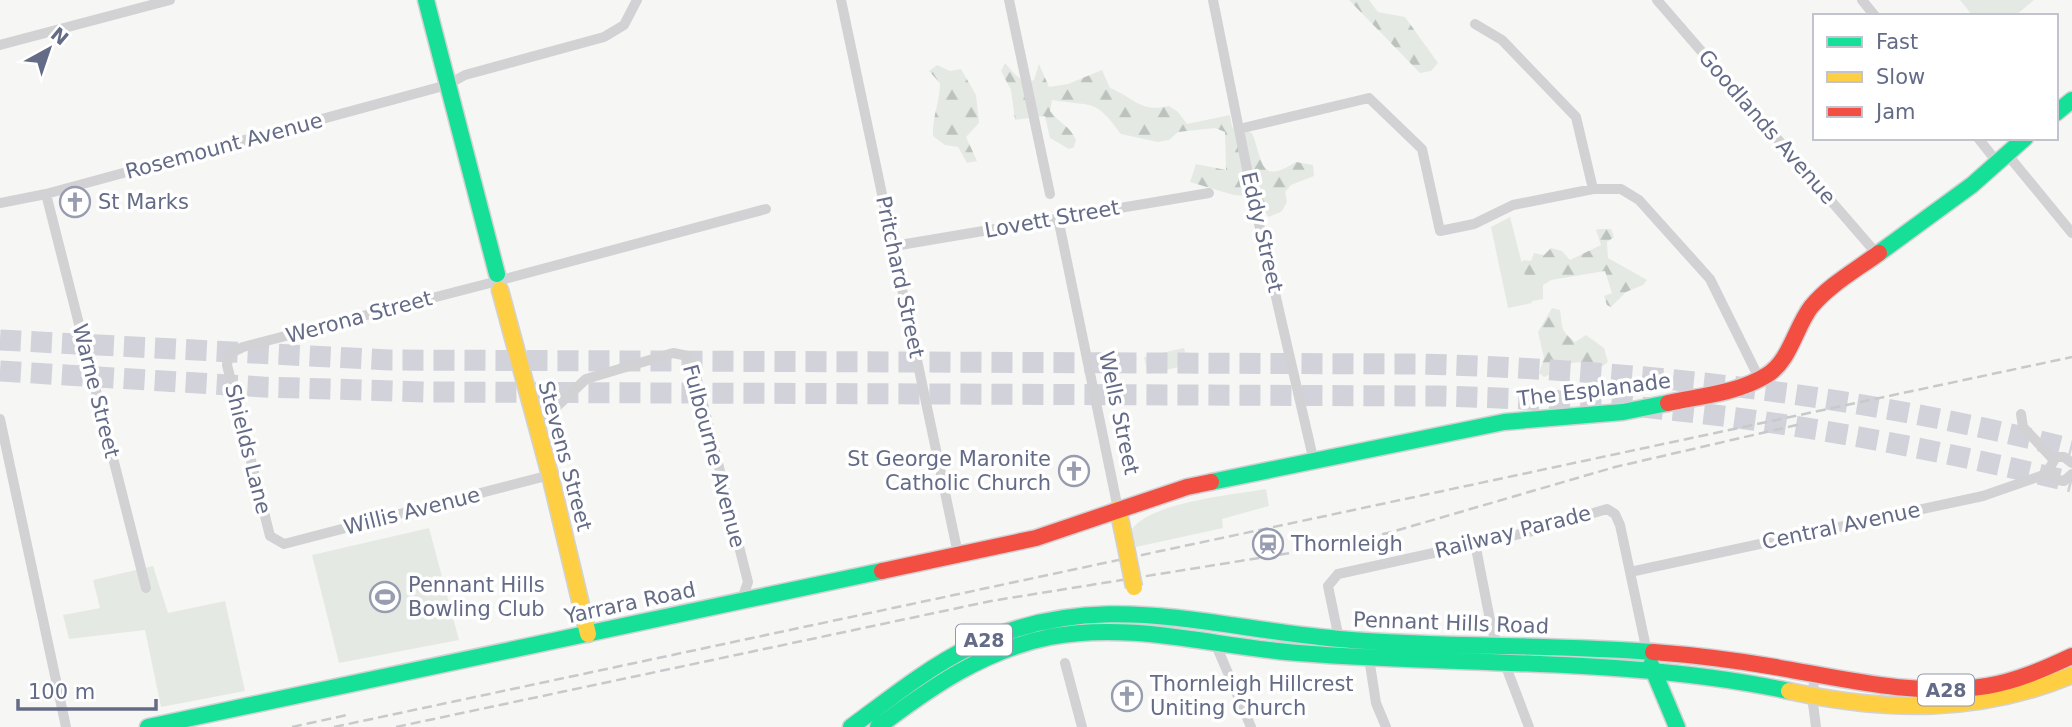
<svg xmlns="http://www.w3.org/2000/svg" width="2072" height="727" font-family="'DejaVu Sans',sans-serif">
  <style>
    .forest { fill: url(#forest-firs) }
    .park { fill: #e4eae3 }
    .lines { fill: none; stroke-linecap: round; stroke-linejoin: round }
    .highway-tunnel { stroke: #d2d3da; stroke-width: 21; stroke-dasharray: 21 10; stroke-linecap: butt }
    .fast-casing { stroke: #d2d2d5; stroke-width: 19 }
    .slow-casing { stroke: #d2d2d5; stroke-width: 19 }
    .jam-casing { stroke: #d2d2d5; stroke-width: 19 }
    .street { stroke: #d2d2d4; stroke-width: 10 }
    .fast { stroke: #16e098; stroke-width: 16 }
    .slow { stroke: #ffcf43; stroke-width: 16 }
    .jam { stroke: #f24e42; stroke-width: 16 }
    .rail { stroke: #c8c9ca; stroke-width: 2.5; stroke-dasharray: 10 5; stroke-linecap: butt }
    .slow-bridge-casing { stroke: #d2d2d5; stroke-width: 19; stroke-linecap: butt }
    .slow-bridge { stroke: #ffcf43; stroke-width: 16 }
    .labels { text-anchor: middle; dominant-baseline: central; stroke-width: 7; stroke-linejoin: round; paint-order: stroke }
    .shield { fill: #fff; stroke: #9297ab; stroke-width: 2 }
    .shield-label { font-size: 19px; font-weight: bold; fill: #646b87 }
    .street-label { font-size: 21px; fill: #646b87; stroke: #fff }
    .poi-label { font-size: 21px; fill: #646b87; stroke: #fff; text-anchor: start }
  </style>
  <defs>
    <pattern id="forest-firs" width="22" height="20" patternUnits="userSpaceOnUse" patternTransform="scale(1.75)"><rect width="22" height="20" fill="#e4eae3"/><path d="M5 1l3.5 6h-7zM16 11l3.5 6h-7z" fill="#bcc2be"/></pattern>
  </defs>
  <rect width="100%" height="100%" fill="#f6f6f5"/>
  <!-- forest -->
  <path class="forest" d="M1349,0h20l9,12 27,5 33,46 -7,8 -11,2z
    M1005,63c8,9 16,22 29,17l5,-16 10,23 19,-3 34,-14 8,18c25,10 30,25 59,18l9,6 9,12 43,-9 2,12 20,6c12,30 7,52 44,29l17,3 1,11 -23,9 -6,7 2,10 -5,9 -13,6 -7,-8v-12l-28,-2 -44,-13 6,-18 30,6 -1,-38 -10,-4 -37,4 -9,8 -11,2 -37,-8c-27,-36 -26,-27 -69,-34l-2,11c9,12 20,15 26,29l-2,7 -5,2 -19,-11 -5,-22 -30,4 -4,-30 -10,-19z
    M937,65l13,6 11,-2 15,26 3,28 -13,14 11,24 -10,2 -9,-16 -13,-2 -12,-9c-1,-19 7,-34 7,-53l-11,-12z
    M1599,229h12l3,8 -7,5 1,16 39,22 -4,5 -17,7 -15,15 -4,-2 -3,-9 8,-3 -7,-22 -54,9 -8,5v14l-30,6 4,-39 7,-6 7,1 3,-8 10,2 7,-7 11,3 8,9 31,-15 -5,-15z
    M1552,308l8,2c3,18 -1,19 15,32l11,-7 18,13 4,14 -8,6 -22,-6 -17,3 -5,7 -12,5 -5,-4 5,-15 -6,-26z"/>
  <!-- park -->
  <path class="park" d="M1960,0h74l-19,16h-42z
    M1510,217l22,86 -24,5 -17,-81z
    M1184,348l4,17 -40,9 -4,-17z
    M1266,489l3,17 -47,13 1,9 -87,19 -4,-18c20,-27 100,-34 134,-40z
    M429,528l30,112 -120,23 -27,-108z
    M153,566l15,47 57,-12 20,90 -84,16 -16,-77 -76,9 -6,-24 37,-7 -7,-28z"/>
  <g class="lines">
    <!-- highway-tunnel -->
    <path class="highway-tunnel" d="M0,340l389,20 1030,4c220,6 439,30 653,85
      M0,371l263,16 164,5 1012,4c63,2 127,4 190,10 150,13 297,41 443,76"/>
    <!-- fast casing -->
    <g class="fast-casing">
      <path id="fast" d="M426,0l71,274
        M2056,113l16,-13
        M1879,253l93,-68 53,-47
        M1211,482l293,-60 119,-10 45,-9
        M1651,665l26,62
        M148,727l734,-156
        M851,727c38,-28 76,-59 119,-80 128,-62 237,-19 370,-8 104,9 208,5 313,13
        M878,727c53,-40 106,-77 172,-90 82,-16 166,10 248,16 163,13 331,4 491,38"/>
    </g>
    <!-- slow casing -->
    <g class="slow-casing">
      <path id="slow" d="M500,290l50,185 38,159
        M1118,509l7,33
        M1789,691c97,21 190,23 283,-16"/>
    </g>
    <!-- jam casing -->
    <g class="jam-casing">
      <path id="jam" d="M1668,403c33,-7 70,-10 99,-28 23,-14 28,-47 44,-68 18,-22 45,-37 68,-54
        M882,571l154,-33 151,-51 24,-5
        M1653,652c41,3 81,8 122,15 70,12 140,30 212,19 30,-5 57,-17 85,-30"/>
    </g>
    <!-- street -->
    <path class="street" d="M841,0l117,554
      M1009,0l41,194
      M1213,0l38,189 63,273
      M1657,0l220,254
      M1862,0l13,16
      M1475,24l27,16 74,77 17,72
      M0,45l170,-45
      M1239,129l130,-31 53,51 18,82 34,-7 39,-19 80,-16h28l18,11 71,79 50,101
      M1978,138l19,24
      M2007,154l65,79
      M46,194l100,394
      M0,203l46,-9 401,-109 18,-10 139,-38 20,-12 13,-25
      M1058,218l60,291
      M894,246l315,-53
      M505,279l261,-70
      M490,283l-247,64 -14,7 -2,11 43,171 14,8 266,-69
      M2021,414l2,13 30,32
      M0,419l66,308
      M536,426l50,-47 87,-26 15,3 7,16 53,210 -7,20
      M2072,463l-8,-6h-8l-7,12 8,11 7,1 8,-7
      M1475,543l17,87 37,97
      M1630,572l353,-76 66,-23
      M1339,639l-11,-53 10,-12 191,-42 78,-23 8,5 5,11 27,127
      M1216,645l35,82
      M1369,658l7,45 10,24
      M1065,663l17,64
      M1815,676l-3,20 4,31"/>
    <!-- fast -->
    <use href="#fast" class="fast"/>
    <!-- slow -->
    <use href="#slow" class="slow"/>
    <!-- jam -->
    <use href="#jam" class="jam"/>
    <!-- rail -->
    <path class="rail" d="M292,727l55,-12
      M334,727l1738,-370
      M396,727l595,-126 330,-53 67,-15 227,-66 186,-43"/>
    <!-- slow-bridge casing -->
    <g class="slow-bridge-casing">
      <path id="slow-bridge" d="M1125,542l9,45"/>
    </g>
    <!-- slow-bridge -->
    <use href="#slow-bridge" class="slow-bridge"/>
  </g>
  <!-- icons -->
  <defs>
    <g id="church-ring" transform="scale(1.575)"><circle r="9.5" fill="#fff" stroke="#979cae" stroke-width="1.5"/><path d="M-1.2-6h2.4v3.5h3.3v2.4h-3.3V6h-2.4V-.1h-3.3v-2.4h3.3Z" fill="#979cae"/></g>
    <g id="station-ring" transform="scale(1.575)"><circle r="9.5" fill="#fff" stroke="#979cae" stroke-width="1.5"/><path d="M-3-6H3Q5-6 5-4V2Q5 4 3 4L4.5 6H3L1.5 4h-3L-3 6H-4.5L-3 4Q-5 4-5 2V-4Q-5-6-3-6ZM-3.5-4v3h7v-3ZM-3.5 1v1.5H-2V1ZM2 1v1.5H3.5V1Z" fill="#979cae"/></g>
    <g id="stadium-ring" transform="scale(1.575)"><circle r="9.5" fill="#fff" stroke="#979cae" stroke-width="1.5"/><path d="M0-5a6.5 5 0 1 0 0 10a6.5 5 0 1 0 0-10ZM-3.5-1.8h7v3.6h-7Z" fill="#979cae"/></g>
  </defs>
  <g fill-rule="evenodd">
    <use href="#church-ring" x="75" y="202"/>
    <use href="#church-ring" x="1074" y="471"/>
    <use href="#station-ring" x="1268" y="544"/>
    <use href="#stadium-ring" x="385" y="597"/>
    <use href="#church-ring" x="1127" y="696"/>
  </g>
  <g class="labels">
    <!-- shield labels -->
    <g class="shield">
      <rect x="956" y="624.5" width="56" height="31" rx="5"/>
      <rect x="1918" y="674.5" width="56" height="31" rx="5"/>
    </g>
    <g class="shield-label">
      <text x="984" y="640">A28</text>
      <text x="1946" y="690">A28</text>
    </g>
    <!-- street labels -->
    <g class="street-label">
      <text transform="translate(1767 127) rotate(49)">Goodlands Avenue</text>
      <text transform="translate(224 146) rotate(-15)">Rosemount Avenue</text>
      <text transform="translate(1052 219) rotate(-10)">Lovett Street</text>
      <text transform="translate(1262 232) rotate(77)">Eddy Street</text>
      <text transform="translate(900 277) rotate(78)">Pritchard Street</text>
      <text transform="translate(359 317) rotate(-15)">Werona Street</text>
      <text transform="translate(1594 390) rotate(-7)">The Esplanade</text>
      <text transform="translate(96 391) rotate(76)">Warne Street</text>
      <text transform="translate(1119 413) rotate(78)">Wells Street</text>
      <text transform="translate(248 449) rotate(76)">Shields Lane</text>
      <text transform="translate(565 456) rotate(75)">Stevens Street</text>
      <text transform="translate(714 456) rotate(75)">Fulbourne Avenue</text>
      <text transform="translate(412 511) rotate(-14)">Willis Avenue</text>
      <text transform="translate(1841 526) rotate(-12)">Central Avenue</text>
      <text transform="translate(1513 532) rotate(-14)">Railway Parade</text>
      <text transform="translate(630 603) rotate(-12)">Yarrara Road</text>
      <text transform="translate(1451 623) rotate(2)">Pennant Hills Road</text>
    </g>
    <!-- poi labels -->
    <g class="poi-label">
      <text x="98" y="202">St Marks</text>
      <text x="1051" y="459" text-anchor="end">St George Maronite<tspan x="1051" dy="24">Catholic Church</tspan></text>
      <text x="1291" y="544">Thornleigh</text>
      <text x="408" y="585">Pennant Hills<tspan x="408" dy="24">Bowling Club</tspan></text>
      <text x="1150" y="684">Thornleigh Hillcrest<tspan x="1150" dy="24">Uniting Church</tspan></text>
    </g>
  </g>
  <!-- legend -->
  <rect x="1813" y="14" width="245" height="126" fill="#ffffff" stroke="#c1c4cf" stroke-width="2"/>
  <rect x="1827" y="37" width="35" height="10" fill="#16e098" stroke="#c1c4cf" stroke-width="2"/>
  <text x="1876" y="49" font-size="21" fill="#646b87">Fast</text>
  <rect x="1827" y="72" width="35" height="10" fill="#ffcf43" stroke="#c1c4cf" stroke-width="2"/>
  <text x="1876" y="84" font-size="21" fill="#646b87">Slow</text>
  <rect x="1827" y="107" width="35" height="10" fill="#f24e42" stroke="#c1c4cf" stroke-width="2"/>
  <text x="1876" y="119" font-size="21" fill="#646b87">Jam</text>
  <!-- north arrow -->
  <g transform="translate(49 49) rotate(40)" stroke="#ffffff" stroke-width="5" paint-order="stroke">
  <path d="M0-5L12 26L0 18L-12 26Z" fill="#646b87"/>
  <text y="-10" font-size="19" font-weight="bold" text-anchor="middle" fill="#646b87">N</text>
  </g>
  <!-- scale -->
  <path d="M18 699v10h138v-10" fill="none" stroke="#646b87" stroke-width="3.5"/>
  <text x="28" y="699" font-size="21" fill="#646b87" stroke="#ffffff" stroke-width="5" paint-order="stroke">100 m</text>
</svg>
